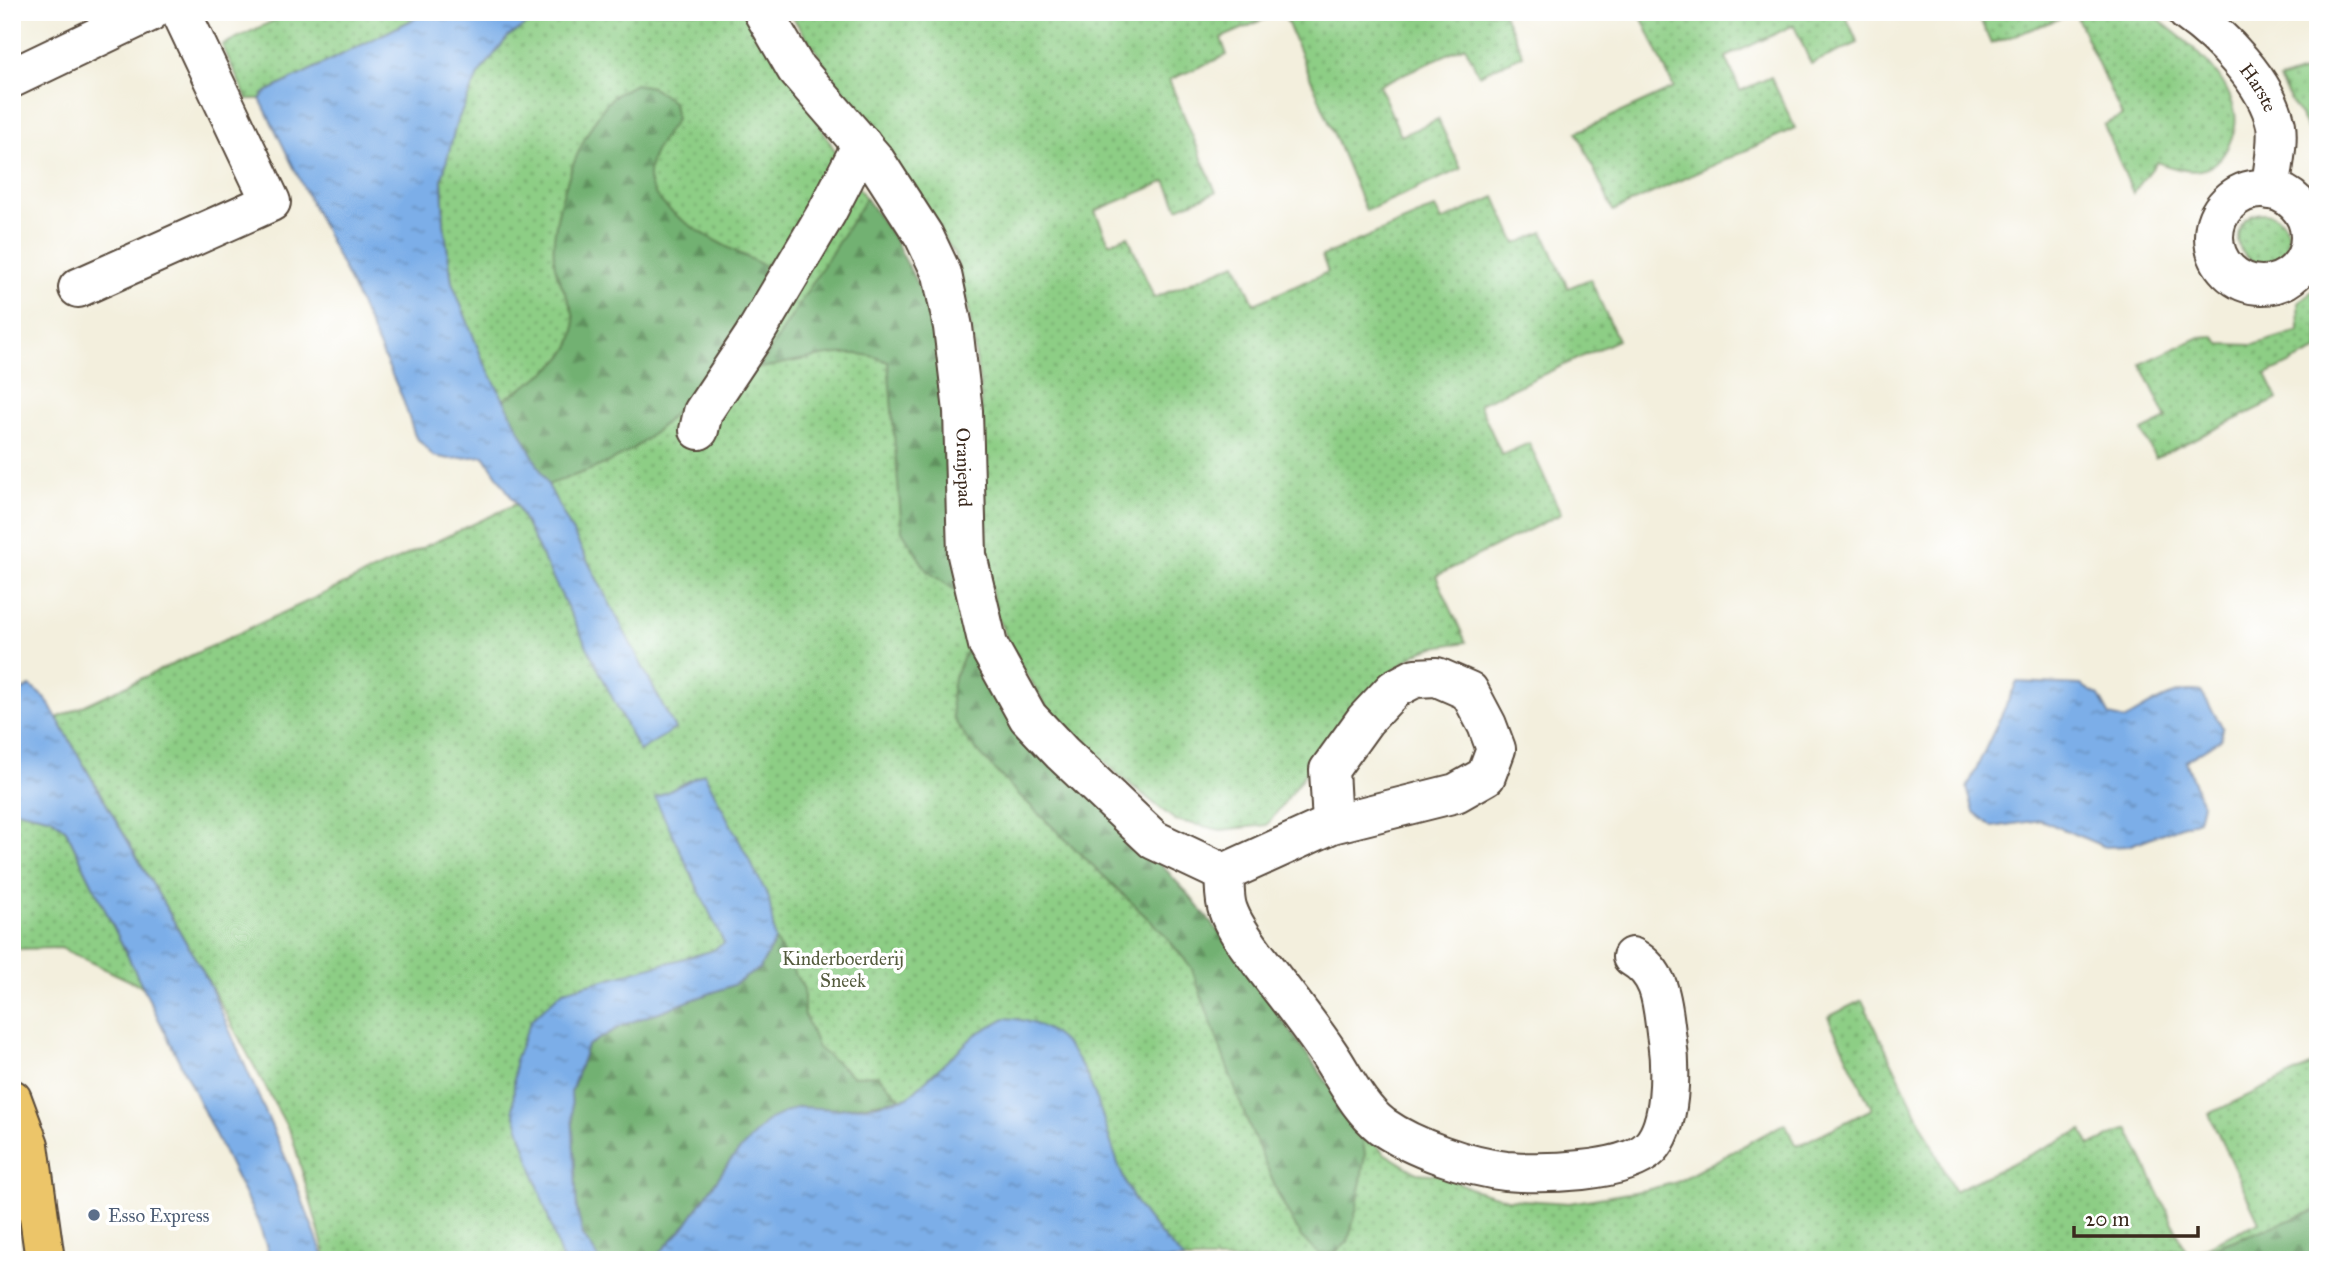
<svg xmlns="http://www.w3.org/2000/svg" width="2330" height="1272" font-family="'IM FELL Great Primer',serif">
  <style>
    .green { fill: url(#green-dots); stroke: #647c52; stroke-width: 2 }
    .forest { fill: url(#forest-firs); stroke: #566e48; stroke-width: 2 }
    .water { fill: url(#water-ripples); stroke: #5c6c83; stroke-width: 2 }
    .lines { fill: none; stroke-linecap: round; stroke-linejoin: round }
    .minor-casing { stroke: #57483b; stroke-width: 42 }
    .major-casing { stroke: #57483b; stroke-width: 42 }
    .minor { stroke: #fff; stroke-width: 38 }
    .major { stroke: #ecc569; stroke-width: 38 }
    .service-dot { fill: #5c6f8a; stroke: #fff; stroke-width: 2.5 }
    .labels { text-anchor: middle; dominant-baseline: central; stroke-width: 7; stroke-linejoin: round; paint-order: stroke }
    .street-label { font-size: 19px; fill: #3b2a1e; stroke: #fff }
    .park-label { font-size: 19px; fill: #545b3d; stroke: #fff }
    .service-label { font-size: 19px; fill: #4e5e75; stroke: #fff; text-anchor: start }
  </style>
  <defs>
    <pattern id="green-dots" width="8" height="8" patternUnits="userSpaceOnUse" patternTransform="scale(1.75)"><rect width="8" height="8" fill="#8dce85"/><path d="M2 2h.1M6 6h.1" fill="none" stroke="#74a76c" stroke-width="1.8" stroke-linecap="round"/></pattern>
    <pattern id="forest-firs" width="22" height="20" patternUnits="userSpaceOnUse" patternTransform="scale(1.75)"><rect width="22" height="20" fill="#72b172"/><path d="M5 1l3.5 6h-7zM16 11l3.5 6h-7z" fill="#5f905d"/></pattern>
    <pattern id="water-ripples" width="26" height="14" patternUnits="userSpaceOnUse" patternTransform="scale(1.75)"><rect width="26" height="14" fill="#7caee8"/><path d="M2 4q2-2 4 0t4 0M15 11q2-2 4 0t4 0" fill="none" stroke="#678ebb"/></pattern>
  </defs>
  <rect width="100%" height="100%" fill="#fff"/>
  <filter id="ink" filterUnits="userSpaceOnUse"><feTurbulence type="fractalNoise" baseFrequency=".0143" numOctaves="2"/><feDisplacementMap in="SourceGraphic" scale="14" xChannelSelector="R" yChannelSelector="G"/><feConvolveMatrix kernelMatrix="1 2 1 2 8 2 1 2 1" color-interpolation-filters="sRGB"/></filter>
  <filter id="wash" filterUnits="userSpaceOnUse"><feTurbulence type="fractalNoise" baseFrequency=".00686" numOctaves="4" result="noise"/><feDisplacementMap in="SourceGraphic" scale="28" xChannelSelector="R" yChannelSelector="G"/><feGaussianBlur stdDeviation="1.57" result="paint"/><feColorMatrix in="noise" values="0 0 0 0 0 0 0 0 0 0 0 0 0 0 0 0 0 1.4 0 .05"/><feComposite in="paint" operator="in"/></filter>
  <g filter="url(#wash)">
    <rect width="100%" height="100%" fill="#f3efdd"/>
    <!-- green -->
    <path class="green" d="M292,12h136l-162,80 -6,7h-13l-25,-54z
      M546,12h208l92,158 49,70 120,486 172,166 174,238 23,23 33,20 26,2 29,14 35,10 62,4 77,-13 31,-8 108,-59 12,23 75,-37 -44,-92 34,-17 92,191 128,-61 8,16 38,-18 60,127 71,-33 -50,-108 109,-52v148l-134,48 -3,-9 -61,11h-1793l-35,-124 -85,-157 -150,-261 459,-214 123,246 36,-21 -193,-371 -30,-76 -8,-58 -2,-45 14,-55 22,-49 30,-38z
      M789,12h492l-60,26 6,17 -58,25 47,112 -38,16 -12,-27 -71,30 14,32 19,-7 26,62 82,-35 18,41 74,-32 -6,-16 113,-48 7,13 53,-24 21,47 27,-12 25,56 22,-9 28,61 -139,64 23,51 27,-12 32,71 -125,62 30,66c-15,3 -39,4 -52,13 -62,42 -102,113 -147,170l-46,5 -46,-10 -54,-43 -74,-70 -28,-45 -23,-47 -8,-45 -8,-184 -13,-86 -13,-47z
      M1283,12h220l20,43 -44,20 -14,-29 -86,39 22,51 37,-17 23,50 -95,42z
      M1639,12h205l14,31 -47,21 -17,-39 -68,32 14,34 31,-14 24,51 -182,83 -36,-79 97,-44z
      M1977,12h171c30,22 72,53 84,90 6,15 4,27 -3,42 -15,34 -42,30 -72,18l-24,31 -29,-68 18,-9 -47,-103 -84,31z
      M2318,51v78l-9,2 -30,-51 33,-11z
      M2238 238a25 25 0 1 1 50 0a25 25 0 1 1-50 0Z
      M2318,286v64l-52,25 12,24 -123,59 -13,-27 25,-12 -26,-55 59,-27 14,-1 6,8 33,1 46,-14 -1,-28z
      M12,809l40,9 14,12 77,157 -82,-39 -49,1z"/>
    <!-- forest -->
    <path class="forest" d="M635,84l17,3 21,15 3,18c-12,17 -28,35 -27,57 1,37 92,77 122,92 -37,60 -72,132 -131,175 -27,20 -61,30 -93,41l-43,-85c22,-16 63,-35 69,-63 7,-27 -13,-47 -18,-71 -9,-43 26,-138 57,-168 6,-6 16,-9 23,-14z
      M866,198l29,42 37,73 12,93 14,186 -31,-21 -25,-40 -14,-169c-38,-19 -88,0 -129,6z
      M971,642l252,294 138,194 4,24 -8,53 -9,35 -13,11 -16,1 -18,-17 -22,-41 -35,-83 -53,-146 -28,-34 -152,-146 -43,-46 -15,-23 -2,-21 3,-20z
      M775,940l29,49v24l14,35 35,28 25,-1 23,24 -63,10 -41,-2 -67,54 -45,65 -32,34h-53l-17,-24 -6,-26 -6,-118 16,-46 36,-21 110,-40 27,-17z
      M2318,1210v50h-198l61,-11 4,9z"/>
    <!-- water -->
    <path class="water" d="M428,12h118l-38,25 -30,38 -22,49 -14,55 2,45 8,58 30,76 193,371 -36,22 -123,-247 -32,-48 -34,3 -17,-3 -18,-20 -13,-39 -51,-113 -91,-185 6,-7z
      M2017,682l64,3 18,11 11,20 14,4c22,-12 52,-34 77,-28l22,36 -2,11 -35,22 16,43 -4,16 -70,26 -23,1 -64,-27 -48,7 -19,-15 -7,-24z
      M30,686l16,13 161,280 83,189 35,92h-54l-13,-38 -192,-392 -14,-12 -40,-9v-114z
      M704,773l65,125 6,42 -15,28 -27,17 -110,40 -36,21 -16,46 6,118 6,26 17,24h-38l-49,-151 2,-49 16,-40 32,-29 148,-40 13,-8 -69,-145z
      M1005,1018c91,4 92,106 123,170 13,27 36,51 57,72h-532l32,-34 45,-65 38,-41 29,-13 41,2 37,-4 33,-8 68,-63z"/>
  </g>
  <g filter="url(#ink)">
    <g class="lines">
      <!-- minor casing -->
      <g class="minor-casing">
        <g id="minor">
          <path id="s1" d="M763,12l33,57 79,91 49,76 18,38 11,53 10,84 4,144 21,90 40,72 34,36 92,87 70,33"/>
          <path id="s2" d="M2187,12c34,24 80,70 89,113 3,19 -4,45 -5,65"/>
          <path d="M12,78l138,-66"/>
          <circle cx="2262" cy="237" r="48"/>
          <path d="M78,288l193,-86 -90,-190"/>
          <path d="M699,430l4,-18 50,-75 74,-125 35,-68"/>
          <path d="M1224,873c1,12 0,27 4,37 6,18 20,35 31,50 23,31 48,61 70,94 16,24 29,53 53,72 31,22 87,41 124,45 35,3 119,2 144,-23 22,-23 21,-79 17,-108 -5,-32 -3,-65 -35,-83"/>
          <path d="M1224,873l108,-49 124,-31 30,-17 10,-27 -9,-24 -18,-34 -32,-14 -22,1 -21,11 -29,31 -36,50 3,54"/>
        </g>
      </g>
      <!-- major casing -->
      <g class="major-casing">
        <path id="major" d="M12,1099l17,46 16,115"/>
      </g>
      <!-- minor -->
      <use href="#minor" class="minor"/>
      <!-- major -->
      <use href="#major" class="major"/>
    </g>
  </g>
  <!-- markers -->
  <circle class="service-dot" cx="94" cy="1215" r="7"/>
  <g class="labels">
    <!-- street labels -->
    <g class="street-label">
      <text stroke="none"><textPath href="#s2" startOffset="105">Harste</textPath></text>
      <text stroke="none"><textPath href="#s1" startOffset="514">Oranjepad</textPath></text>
    </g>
    <!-- park labels -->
    <g class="park-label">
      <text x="843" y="958">Kinderboerderij<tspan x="843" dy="22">Sneek</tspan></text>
    </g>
    <!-- service labels -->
    <g class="service-label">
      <text x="108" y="1215">Esso Express</text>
    </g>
  </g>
  <!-- margin -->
  <rect width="2330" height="1272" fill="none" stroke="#fff" stroke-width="42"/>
  <!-- scale -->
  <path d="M2074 1226v10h124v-10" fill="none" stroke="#3b2a1e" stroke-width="3.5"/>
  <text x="2085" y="1226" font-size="21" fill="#3b2a1e" stroke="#ffffff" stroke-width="5" paint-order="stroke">20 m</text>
</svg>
